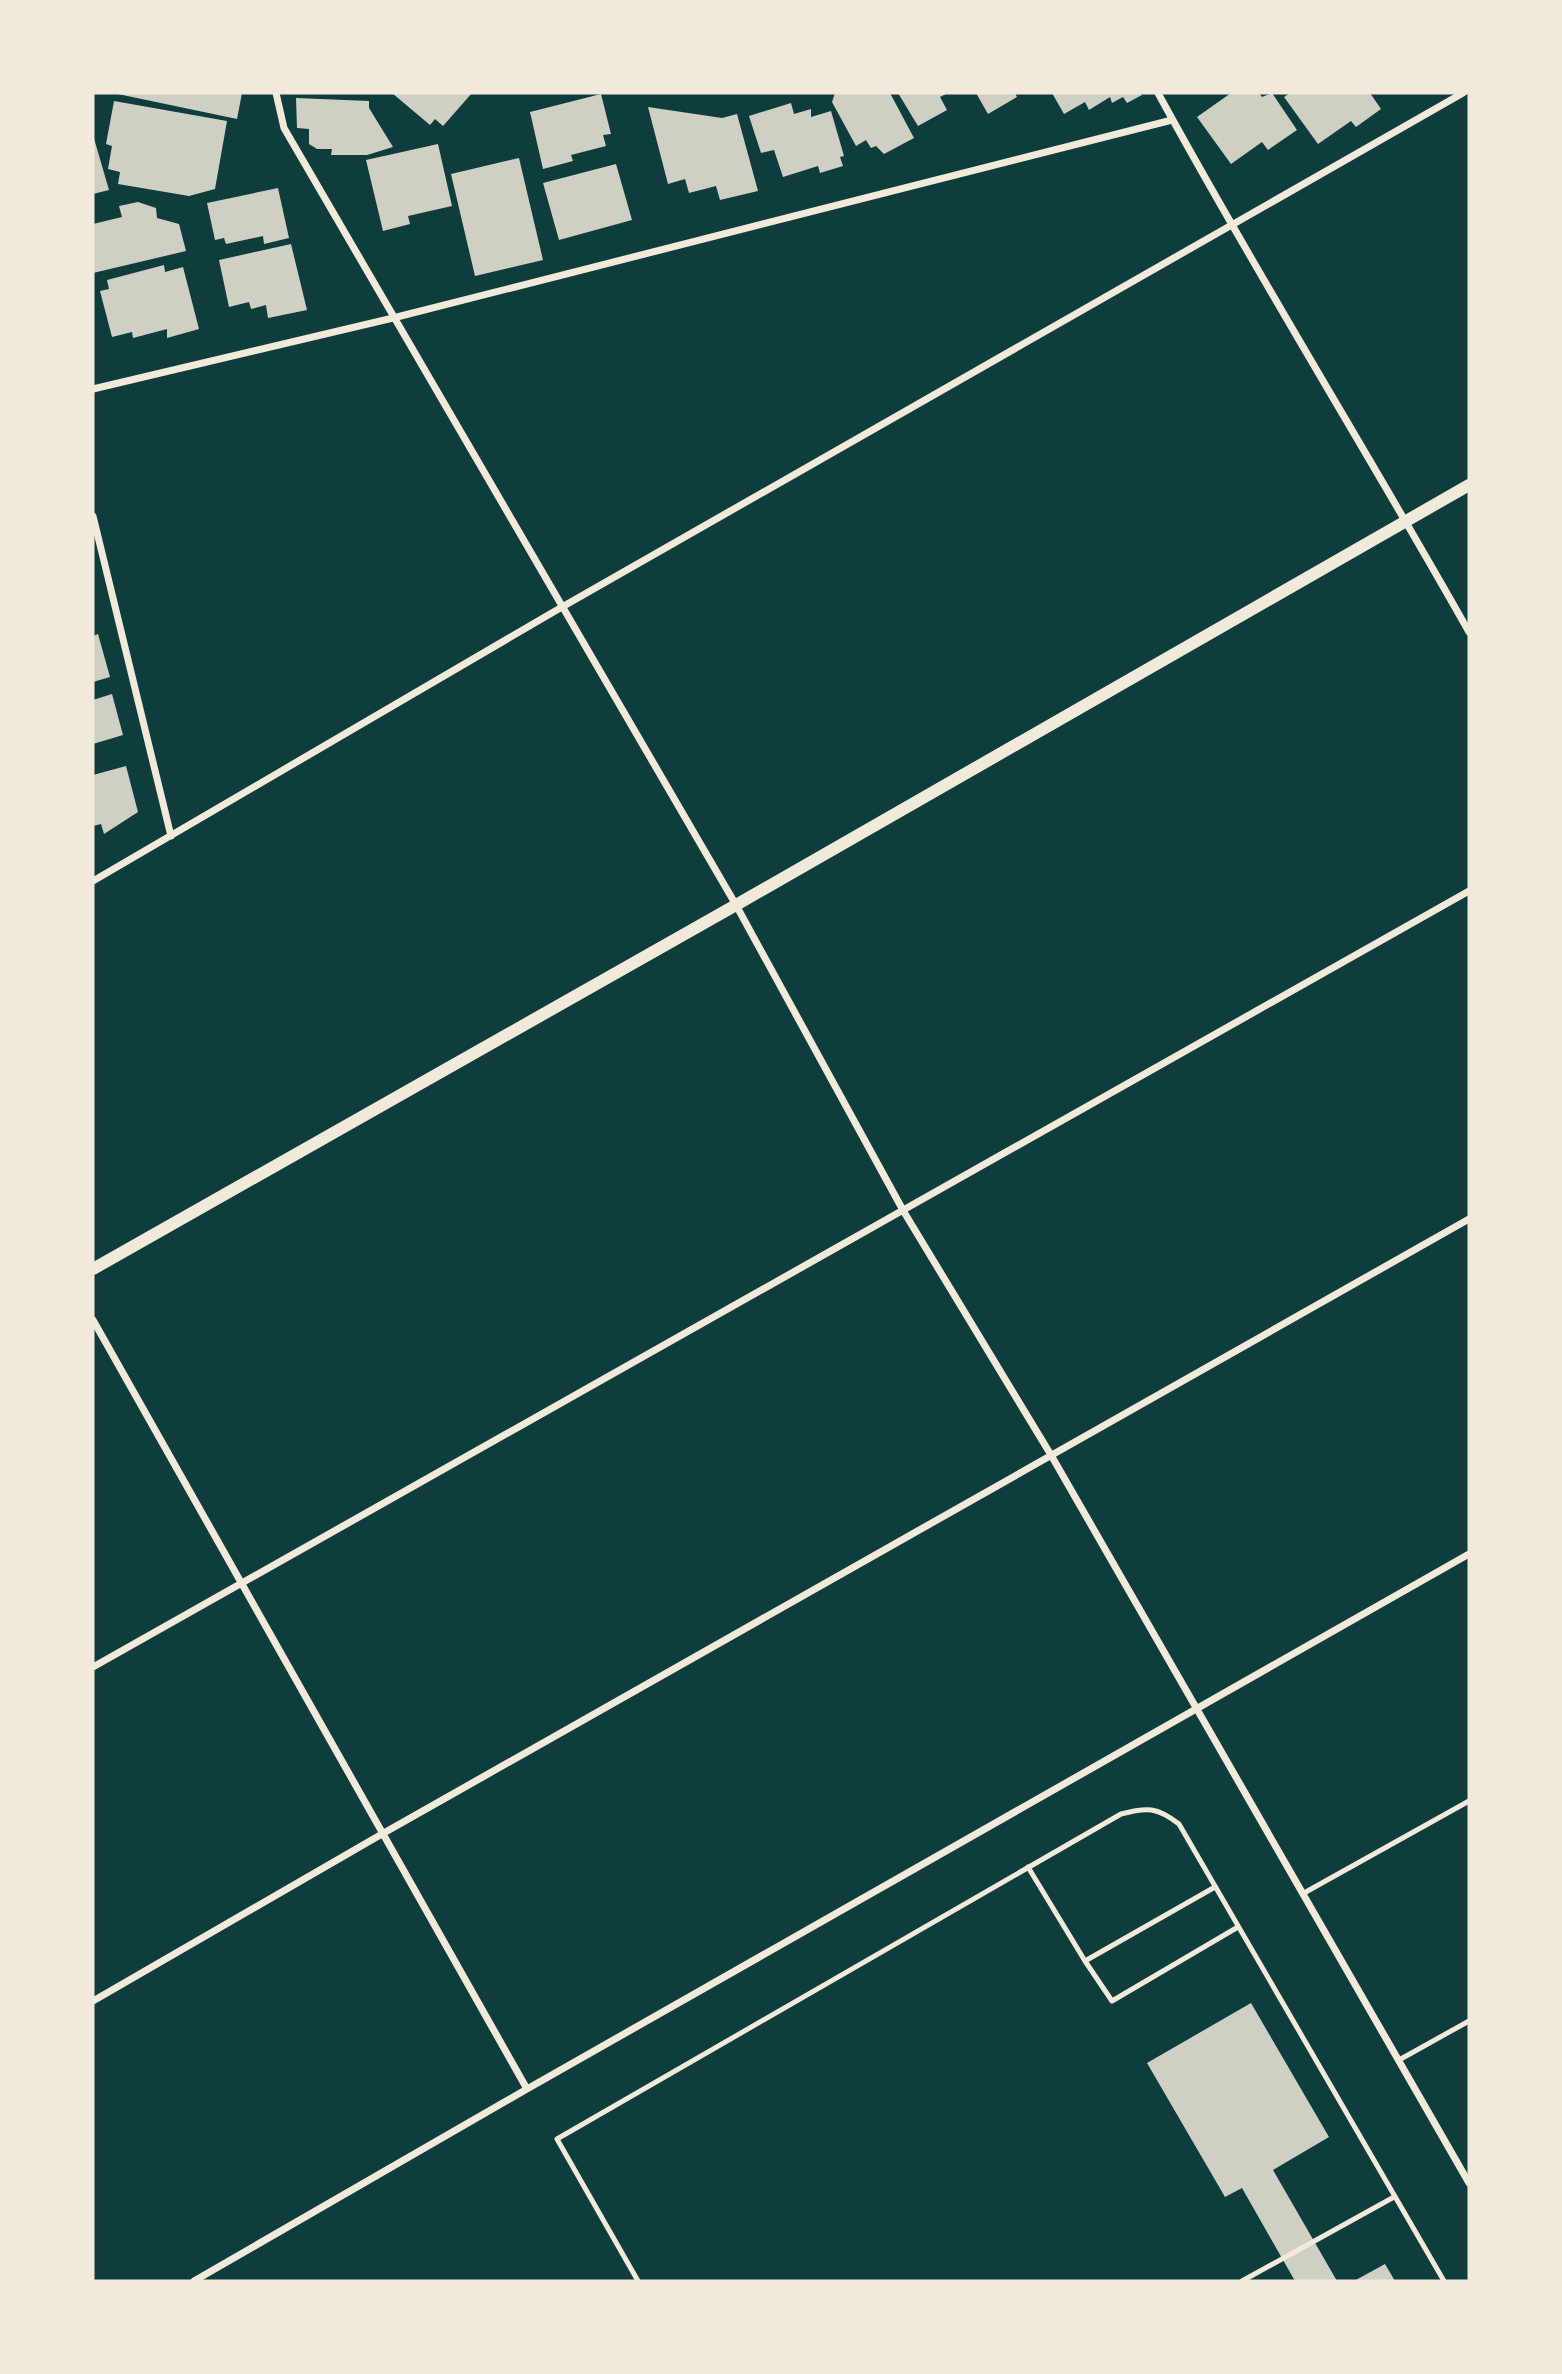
<svg xmlns="http://www.w3.org/2000/svg" width="1562" height="2374" font-family="'PT Sans',sans-serif">
  <style>
    .building { fill: #cfcfc3 }
    .lines { fill: none; stroke-linecap: round; stroke-linejoin: round }
    .service { stroke: #f1e9da; stroke-width: 5 }
    .minor { stroke: #f1e9da; stroke-width: 7 }
    .tertiary { stroke: #f1e9da; stroke-width: 12 }
  </style>
  <rect width="100%" height="100%" fill="#0f3d3e"/>
  <!-- building -->
  <path class="building" d="M113,93h129l-5,26z
    M392,93h80l-29,33 -8,-7 -5,6z
    M835,93h55l24,45 -30,16 -8,-8 -5,2 -5,-8 -10,6 -24,-44z
    M898,93h50l-8,4 7,13 -29,16z
    M976,93h39l2,4 -29,17z
    M1052,93h89l1,2 -15,8 -4,-6 -11,6 -2,-6 -21,13 -4,-8 -21,12z
    M1231,93h28l3,4 10,-4 25,37 -29,20 -6,-8 -31,22 -34,-47z
    M1290,93h80l11,16 -25,18 -5,-6 -33,23 -34,-47z
    M601,94l10,40 -8,1 3,11 -35,9 2,6 -30,8 -13,-57z
    M296,98l73,3v7l24,39 -26,8h-36l1,-6h-15l-8,-5v-15l-12,-1z
    M114,101l113,20 -12,68 -26,7 -71,-12 2,-12 -12,-3 4,-23 -6,-2z
    M791,103l3,11 17,-5v8l20,-6 13,45 -4,1 3,9 -23,7 -2,-7 -35,11 -9,-27 -13,3 -12,-37z
    M648,107l74,11 15,-4 21,77 -38,9 -4,-14 -27,7 -4,-14 -17,5z
    M93,135l16,55 -16,4z
    M438,144l14,62 -44,10 2,8 -27,7 -17,-71z
    M519,158l24,102 -68,16 -24,-102z
    M616,164l16,56 -73,20 -16,-57z
    M278,188l11,50 -25,6 -1,-8 -37,8 -2,-6 -9,2 -8,-37z
    M138,202l18,6 1,10 22,6 7,27 -93,22v-49l29,-7 -3,-11z
    M291,244l16,66 -39,8 -2,-13 -15,4 -2,-7 -20,5 -10,-47z
    M164,265l1,7 18,-5 16,62 -32,9v-9l-34,9 -1,-6 -20,5 -12,-46 9,-2 -2,-9z
    M98,634l12,43 -17,5v-46z
    M112,694l11,41 -30,9v-44z
    M126,766l12,46 -34,22 -3,-10 -8,2v-51z
    M1251,2003l78,134 -56,33 64,111h-42l-53,-93 -17,9 -78,-134z
    M1385,2264l10,17h-41z"/>
  <g class="lines">
    <!-- service -->
    <path class="service" d="M1028,1867l57,94 27,40 126,-74
      M1304,1893l165,-92
      M1085,1961l130,-74
      M1399,2060l70,-39
      M638,2281l-81,-142 564,-325c26,-7 36,-7 58,10l265,457
      M1242,2281l152,-84"/>
    <!-- minor -->
    <path class="minor" d="M276,93l8,35 452,777 168,307 147,243 418,728
      M1158,93c99,182 209,358 311,539
      M93,389l300,-71 779,-198
      M93,516l78,320
      M93,881l469,-274 901,-514
      M93,1320l434,769
      M93,1667l1376,-776
      M93,2001l289,-167 1087,-615
      M194,2281l333,-192 942,-535"/>
    <!-- tertiary -->
    <path class="tertiary" d="M93,1269l643,-364 733,-420"/>
  </g>
  <!-- border -->
  <rect width="1562" height="2374" fill="none" stroke="#f1e9da" stroke-width="189"/>
</svg>
